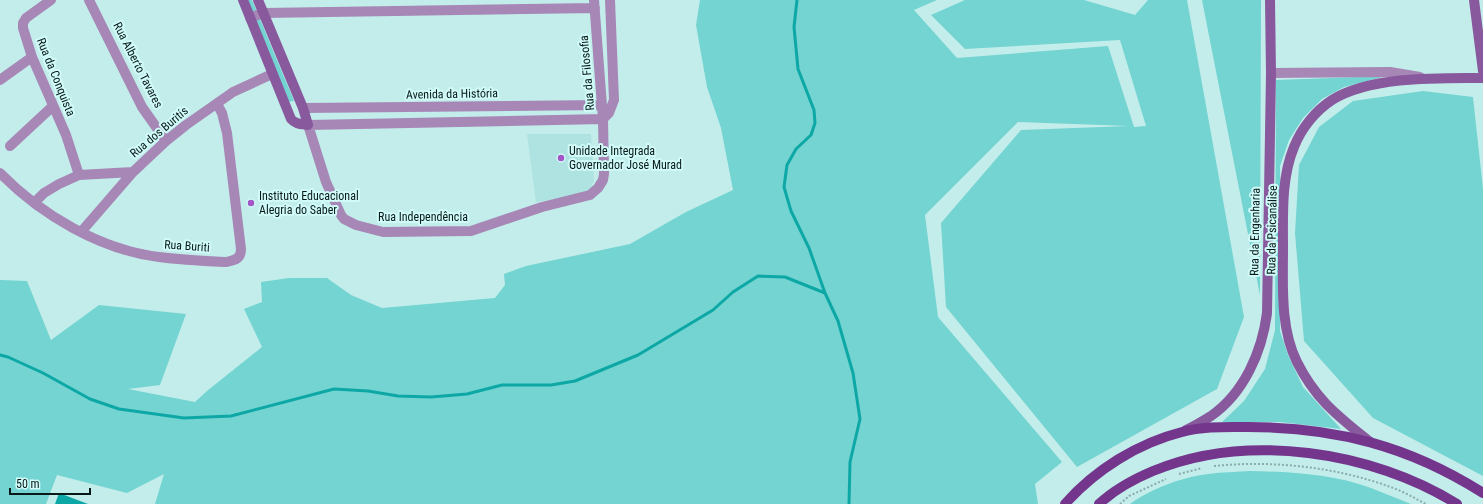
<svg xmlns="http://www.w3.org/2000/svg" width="1483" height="504" font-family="'Roboto Condensed',sans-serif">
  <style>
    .built { fill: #aee3e1 }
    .green { fill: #73d4d1 }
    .water { fill: #0da8a6 }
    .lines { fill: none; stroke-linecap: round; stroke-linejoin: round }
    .stream { stroke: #0da8a6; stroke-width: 3 }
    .path { stroke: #89aba9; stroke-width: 2; stroke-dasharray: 2 2; stroke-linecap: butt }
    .street { stroke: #a787b6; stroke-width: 10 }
    .secondary { stroke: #89599e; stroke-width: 10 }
    .primary { stroke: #73368c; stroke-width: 10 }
    .poi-dot { fill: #a555c6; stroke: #d0fbf9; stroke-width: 1.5 }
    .labels { text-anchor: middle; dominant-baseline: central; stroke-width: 4; stroke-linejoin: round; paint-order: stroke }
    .street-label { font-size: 12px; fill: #081918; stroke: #d0fbf9 }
    .poi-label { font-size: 12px; fill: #081918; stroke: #d0fbf9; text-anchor: start }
  </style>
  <rect width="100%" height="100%" fill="#c3edeb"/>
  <!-- built -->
  <path class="built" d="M527,134h64l3,47 -6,13 -52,8z"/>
  <!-- green -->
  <path class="green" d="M247,0h5l42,101 -7,1z
    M700,0h237l-23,10 43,48 151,-12 26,81 12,-1 -26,-86 -155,9 -34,-34 34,-15h119l51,15 13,-15h39l57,317 -27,72 -140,78 -131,-160 -5,-84 80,-93 108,-4 -111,-4 -93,93 13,102 124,145 -27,22 3,20h-883l9,-30 -37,19 -70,-18 -11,29h-46v-224l27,1 24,59 48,-35 87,9 -26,71 -32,4 67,13 12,-11 55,-44 -18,-38 18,-7 -1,-20 28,-4h38l24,17 31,13 113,-10 10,-13 -1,-11 22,-8 104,-22 56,-32 47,-22 -12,-62 -14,-41 -11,-62z
    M1202,0h59l-1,295z
    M1386,76l-42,11 -22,12 -19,19 -14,22 -9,26v165l8,24 15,32 38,42 -61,-7h-58l22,-21 21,-32 10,-39 1,-250z
    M1423,91l50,6 10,92v287l-110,-58 -69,-77 -9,-108 4,-68 20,-38 34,-26z
    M1251,471c40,1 82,3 120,17 13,5 27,11 40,16h-281c20,-15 53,-27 78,-30 14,-2 29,-2 43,-3z"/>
  <!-- water -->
  <path class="water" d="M59,493l29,11h-33z"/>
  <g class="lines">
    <!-- stream -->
    <path class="stream" d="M797,0l-3,27 4,42 16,41 1,13 -4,12 -15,14 -9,16 -3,22 7,24 18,37 16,45
      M0,355l8,2 35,16 47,26 29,10 65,9 47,-2 103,-27 34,2 30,5 33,1 36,-3 35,-9h49l24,-4 63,-26 75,-45 20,-18 25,-16 27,1 40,16 13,28 15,52 7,46 -10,43 -1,42"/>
    <!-- path -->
    <path class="path" d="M1214,466c61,-6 124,1 182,23 10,4 20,10 30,15
      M1179,474l23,-6
      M1120,504l9,-8 37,-17"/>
    <!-- street -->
    <path class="street" d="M51,0l-25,18 -3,5v5l9,29 34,78 13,40
      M89,0l53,107 24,34
      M594,0l9,119 1,55 -1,6 -5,8 -8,7 -48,12 -71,24 -88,1 -27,-7 -12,-6 -3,-4 -15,-33 -18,-57 295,-6
      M250,18l13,-5 332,-5
      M1271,73l119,-1 30,5
      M0,80l32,-23
      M303,108l299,-3
      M603,119l6,-6 5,-13 -4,-100
      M10,146l43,-40
      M0,173c41,42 101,77 159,84 22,3 45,4 67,5 9,-2 15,-3 15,-13l-14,-116 -5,-20 -5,-9
      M34,203l10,-10 15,-9 20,-9 54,-3
      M81,232l52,-60 33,-31 20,-16 47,-33 39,-18"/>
    <!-- secondary -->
    <path class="secondary" d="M243,0l48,119c4,5 10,5 17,6l-5,-17 -45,-108
      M1474,0l9,71
      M1186,430c9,-4 17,-9 25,-14 33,-23 51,-64 56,-103l4,-240 -1,-73
      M1370,442c-32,-26 -54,-42 -73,-80 -17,-34 -14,-77 -14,-114 0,-33 -2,-70 11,-101 7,-18 21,-36 38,-47 39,-24 106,-22 151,-22"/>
    <!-- primary -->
    <path class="primary" d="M1065,504c30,-34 73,-61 117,-72 21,-6 44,-5 66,-5 87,0 161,19 235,66
      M1099,504c16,-15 35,-25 54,-33 94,-39 219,-20 304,33"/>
  </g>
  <!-- markers -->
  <g class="poi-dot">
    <circle cx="561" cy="158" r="4"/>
    <circle cx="251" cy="203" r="4"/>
  </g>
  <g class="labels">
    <!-- street labels -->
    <g class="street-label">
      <text transform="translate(138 65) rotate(63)">Rua Alberto Tavares</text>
      <text transform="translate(587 73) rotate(-95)">Rua da Filosofia</text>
      <text transform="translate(56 77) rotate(68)">Rua da Conquista</text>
      <text transform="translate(452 94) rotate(-1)">Avenida da História</text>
      <text transform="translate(159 132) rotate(-40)">Rua dos Buritís</text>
      <text x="423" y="217">Rua Independência</text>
      <text transform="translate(1272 230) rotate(-89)">Rua da Psicanálise</text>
      <text transform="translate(1255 232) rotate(-89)">Rua da Engenharia</text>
      <text transform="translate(187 246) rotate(4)">Rua Buriti</text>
    </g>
    <!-- poi labels -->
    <g class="poi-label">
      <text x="569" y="151">Unidade Integrada<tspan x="569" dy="14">Governador José Murad</tspan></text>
      <text x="259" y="196">Instituto Educacional<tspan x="259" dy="14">Alegria do Saber</tspan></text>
    </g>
  </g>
  <!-- scale -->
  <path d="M10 488v6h80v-6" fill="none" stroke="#081918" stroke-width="2"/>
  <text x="16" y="488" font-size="12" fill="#081918" stroke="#d0fbf9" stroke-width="3" paint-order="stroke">50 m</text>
</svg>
